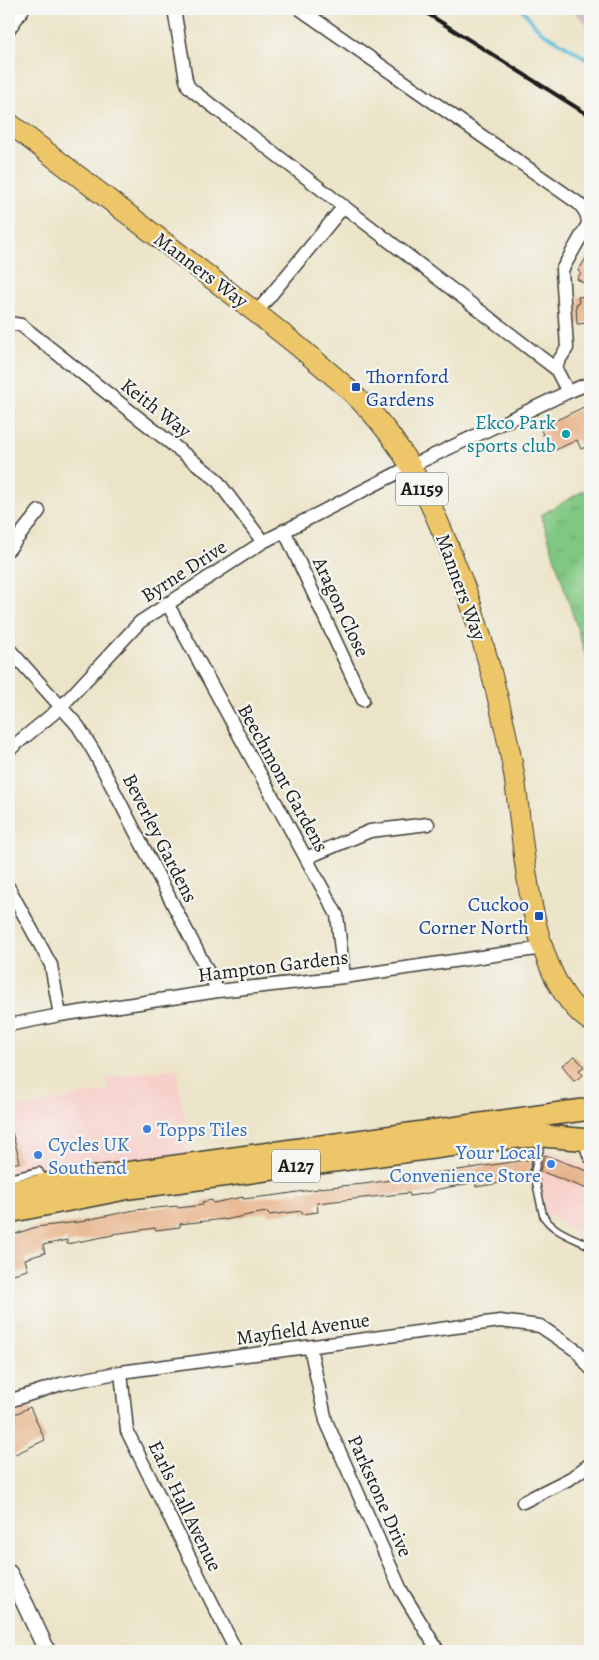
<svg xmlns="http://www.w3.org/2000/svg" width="599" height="1660" font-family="Alegreya,serif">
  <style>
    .built { fill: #f7d0cb }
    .industrial { fill: #d2bec2 }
    .grass { fill: url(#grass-tufts); stroke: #4e724f }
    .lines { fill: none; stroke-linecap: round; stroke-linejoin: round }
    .stream { stroke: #57b8d5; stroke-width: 4 }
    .building { fill: #e7b48a }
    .service-casing { stroke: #3b3a36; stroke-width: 9 }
    .minor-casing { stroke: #3b3a36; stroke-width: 15 }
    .tertiary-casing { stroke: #3b3a36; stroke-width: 19 }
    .primary-casing { stroke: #3b3a36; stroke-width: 22 }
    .trunk-casing { stroke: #3b3a36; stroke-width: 24 }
    .service { stroke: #fff; stroke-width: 6 }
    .minor { stroke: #fff; stroke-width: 12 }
    .tertiary { stroke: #fff; stroke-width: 16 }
    .primary { stroke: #ecc669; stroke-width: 20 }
    .trunk { stroke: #ecc669; stroke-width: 21 }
    .rail { stroke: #1c1c1c; stroke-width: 4 }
    .transit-dot { fill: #1a4fb4; stroke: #f6f6f2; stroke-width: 2 }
    .culture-dot { fill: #0f9aa8; stroke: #f6f6f2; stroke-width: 2 }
    .shop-dot { fill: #3f7fe0; stroke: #f6f6f2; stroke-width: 2 }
    .labels { text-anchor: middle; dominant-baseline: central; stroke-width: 4.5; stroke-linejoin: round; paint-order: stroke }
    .shield { fill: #f6f6f2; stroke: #5d5d5c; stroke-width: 1 }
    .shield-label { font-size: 19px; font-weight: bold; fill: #1c1c1c }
    .street-label { font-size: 20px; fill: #1c1c1c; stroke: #f6f6f2 }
    .transit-label { font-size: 20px; fill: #164399; stroke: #f6f6f2; text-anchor: start }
    .culture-label { font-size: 20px; fill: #0d838f; stroke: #f6f6f2; text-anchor: end }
    .shop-label { font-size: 20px; fill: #366cbe; stroke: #f6f6f2; text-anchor: start }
  </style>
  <defs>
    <pattern id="grass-tufts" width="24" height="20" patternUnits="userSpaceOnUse" patternTransform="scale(1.25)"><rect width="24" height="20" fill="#80c782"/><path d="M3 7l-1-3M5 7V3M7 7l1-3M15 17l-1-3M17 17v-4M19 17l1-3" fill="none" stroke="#6eaa70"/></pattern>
  </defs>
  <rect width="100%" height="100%" fill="#f6f6f2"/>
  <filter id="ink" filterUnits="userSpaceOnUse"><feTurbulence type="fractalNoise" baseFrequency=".02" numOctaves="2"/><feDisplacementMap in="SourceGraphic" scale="10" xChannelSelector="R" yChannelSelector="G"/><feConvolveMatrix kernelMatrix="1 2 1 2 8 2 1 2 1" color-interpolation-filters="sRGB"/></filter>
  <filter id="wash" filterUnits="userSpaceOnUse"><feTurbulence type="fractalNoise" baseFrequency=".0096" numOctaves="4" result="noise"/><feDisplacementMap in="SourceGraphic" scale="20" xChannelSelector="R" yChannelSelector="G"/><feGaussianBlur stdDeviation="1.12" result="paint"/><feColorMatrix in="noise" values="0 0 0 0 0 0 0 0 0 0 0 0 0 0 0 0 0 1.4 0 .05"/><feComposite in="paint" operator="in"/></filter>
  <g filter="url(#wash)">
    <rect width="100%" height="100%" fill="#ece4c8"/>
    <!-- built -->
    <path class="built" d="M177,1068l13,90 -181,33v-81l100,-20 -3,-12z
      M544,1150l46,17v73l-45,-27 -8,-39z"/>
    <!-- industrial -->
    <path class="industrial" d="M571,9h19v18z"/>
    <!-- grass -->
    <path class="grass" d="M590,487v182l-49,-154z"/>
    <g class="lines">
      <!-- stream -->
      <path class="stream" d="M522,9l18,22 33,19 17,12"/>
    </g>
    <g id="blocks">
      <!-- building -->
      <path class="building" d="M590,252v35l-13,-8 4,-6 -3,-2z
        M590,296v27l-13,1 -1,-20h3l-1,-7z
        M590,404v41l-9,4 -4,-9 -26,12 -11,-24z
        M575,1056l9,11 -5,3 4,5 -9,6 -12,-16z
        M9,1132h3l8,30 -11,3z
        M545,1155l45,17v18l-50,-19z
        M532,1159l-3,13 1,6 -54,9v-5l-42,8v2l-24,4 -1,-3 -92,10 1,9 -16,2v-3l-33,4 -1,-3 -15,2 -28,6 -1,-1 -44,5v3l-24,3 -1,-2 -42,6v1l-46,9v-4l-24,5 2,8 -20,6 3,11 -19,5v-39l27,-9 51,-6 -1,-1 49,-10 42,-4 1,2 25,-3 -1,-3 10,-2 1,3 30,-6v2l35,-4 40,-6v-1l46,-4z
        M30,1407l15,33 -36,17v-40z"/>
    </g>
  </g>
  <g filter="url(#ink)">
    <use href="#blocks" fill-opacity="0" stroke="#3b3a36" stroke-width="1"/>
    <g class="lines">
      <!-- service casing -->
      <g class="service-casing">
        <path id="service" d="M542,1140l-8,33 9,42c8,16 32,23 47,31
          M9,1178l30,-7 5,9"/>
      </g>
      <!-- minor casing -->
      <g class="minor-casing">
        <path id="minor" d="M174,9l12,71 2,6 5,5 363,278
          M9,29l14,-20
          M256,313l88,-107
          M9,323l12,2 195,154 47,63
          M568,392l22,-9
          M284,530l79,170
          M9,549l30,-38
          M167,603l170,312 7,62
          M9,649l69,77 16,26 124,239
          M9,750l51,-42 80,-86 123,-80 148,-76 157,-74 -12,-23 2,-7 9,-14 -5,-78 26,-46c0,-9 -3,-14 -10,-21l-278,-194
          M306,858l64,-27 58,-7
          M9,888l42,77 9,50
          M9,1025l51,-10 158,-24 126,-14 199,-29
          M586,1139v7l4,11
          M310,1347l16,74 75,169 37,61
          M121,1372l6,59 109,220
          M9,1401l52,-17 60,-12 379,-51 40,5 37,25 13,17
          M523,1502l48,-24 19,-14"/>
      </g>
      <!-- tertiary casing -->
      <g class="tertiary-casing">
        <path id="tertiary" d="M9,1573l16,31 22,47"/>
      </g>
      <!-- primary casing -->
      <g class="primary-casing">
        <path id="primary" d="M9,123c71,55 143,110 215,165 25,19 50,39 75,59 28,23 55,45 79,73 34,40 56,89 75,138 6,15 13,31 18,47 18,55 33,112 43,169 11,71 13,204 76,247"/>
      </g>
      <!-- trunk casing -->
      <g class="trunk-casing">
        <path id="trunk" d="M9,1192l37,-8 544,-75
          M9,1212l121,-24 388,-51 25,-1 47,4"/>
      </g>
      <!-- service -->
      <use href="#service" class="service"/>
      <!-- minor -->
      <use href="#minor" class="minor"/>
      <!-- tertiary -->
      <use href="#tertiary" class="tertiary"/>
      <!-- primary -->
      <use href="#primary" class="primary"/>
      <!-- trunk -->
      <use href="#trunk" class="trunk"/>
      <!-- rail -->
      <path class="rail" d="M420,9l170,107"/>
    </g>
  </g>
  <!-- markers -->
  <g class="transit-dot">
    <rect x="351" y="382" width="10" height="10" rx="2.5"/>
    <rect x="534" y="911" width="10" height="10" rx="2.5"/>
  </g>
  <circle class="culture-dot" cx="566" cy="434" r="5"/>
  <g class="shop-dot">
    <circle cx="147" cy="1129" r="5"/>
    <circle cx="38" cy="1155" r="5"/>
    <circle cx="551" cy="1164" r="5"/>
  </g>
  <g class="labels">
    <!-- shield labels -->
    <g class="shield">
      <rect x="396" y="472.5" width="52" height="33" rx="4"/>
      <rect x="272" y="1149.5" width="48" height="33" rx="4"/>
    </g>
    <g class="shield-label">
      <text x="422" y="489">A1159</text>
      <text x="296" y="1166">A127</text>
    </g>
    <!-- street labels -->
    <g class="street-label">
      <text transform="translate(201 270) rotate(37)">Manners Way</text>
      <text transform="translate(156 408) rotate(38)">Keith Way</text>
      <text transform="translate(184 571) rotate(-33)">Byrne Drive</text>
      <text transform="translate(461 587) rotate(70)">Manners Way</text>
      <text transform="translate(341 607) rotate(65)">Aragon Close</text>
      <text transform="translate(283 778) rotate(61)">Beechmont Gardens</text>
      <text transform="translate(160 838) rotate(63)">Beverley Gardens</text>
      <text transform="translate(273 966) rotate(-7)">Hampton Gardens</text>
      <text transform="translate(303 1329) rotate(-8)">Mayfield Avenue</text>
      <text transform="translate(380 1496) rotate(66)">Parkstone Drive</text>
      <text transform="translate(185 1506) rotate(64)">Earls Hall Avenue</text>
    </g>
    <!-- transit labels -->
    <g class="transit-label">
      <text x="366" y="376">Thornford<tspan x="366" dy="23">Gardens</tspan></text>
      <text x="529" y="904" text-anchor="end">Cuckoo<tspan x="529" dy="23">Corner North</tspan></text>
    </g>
    <!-- culture labels -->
    <g class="culture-label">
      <text x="556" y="422">Ekco Park<tspan x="556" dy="23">sports club</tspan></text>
    </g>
    <!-- shop labels -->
    <g class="shop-label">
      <text x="157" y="1129">Topps Tiles</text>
      <text x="48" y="1144">Cycles UK<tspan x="48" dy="23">Southend</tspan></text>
      <text x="541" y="1152" text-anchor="end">Your Local<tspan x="541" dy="23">Convenience Store</tspan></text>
    </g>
  </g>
  <!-- margin -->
  <rect width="599" height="1660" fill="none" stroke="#f6f6f2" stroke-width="30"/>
</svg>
